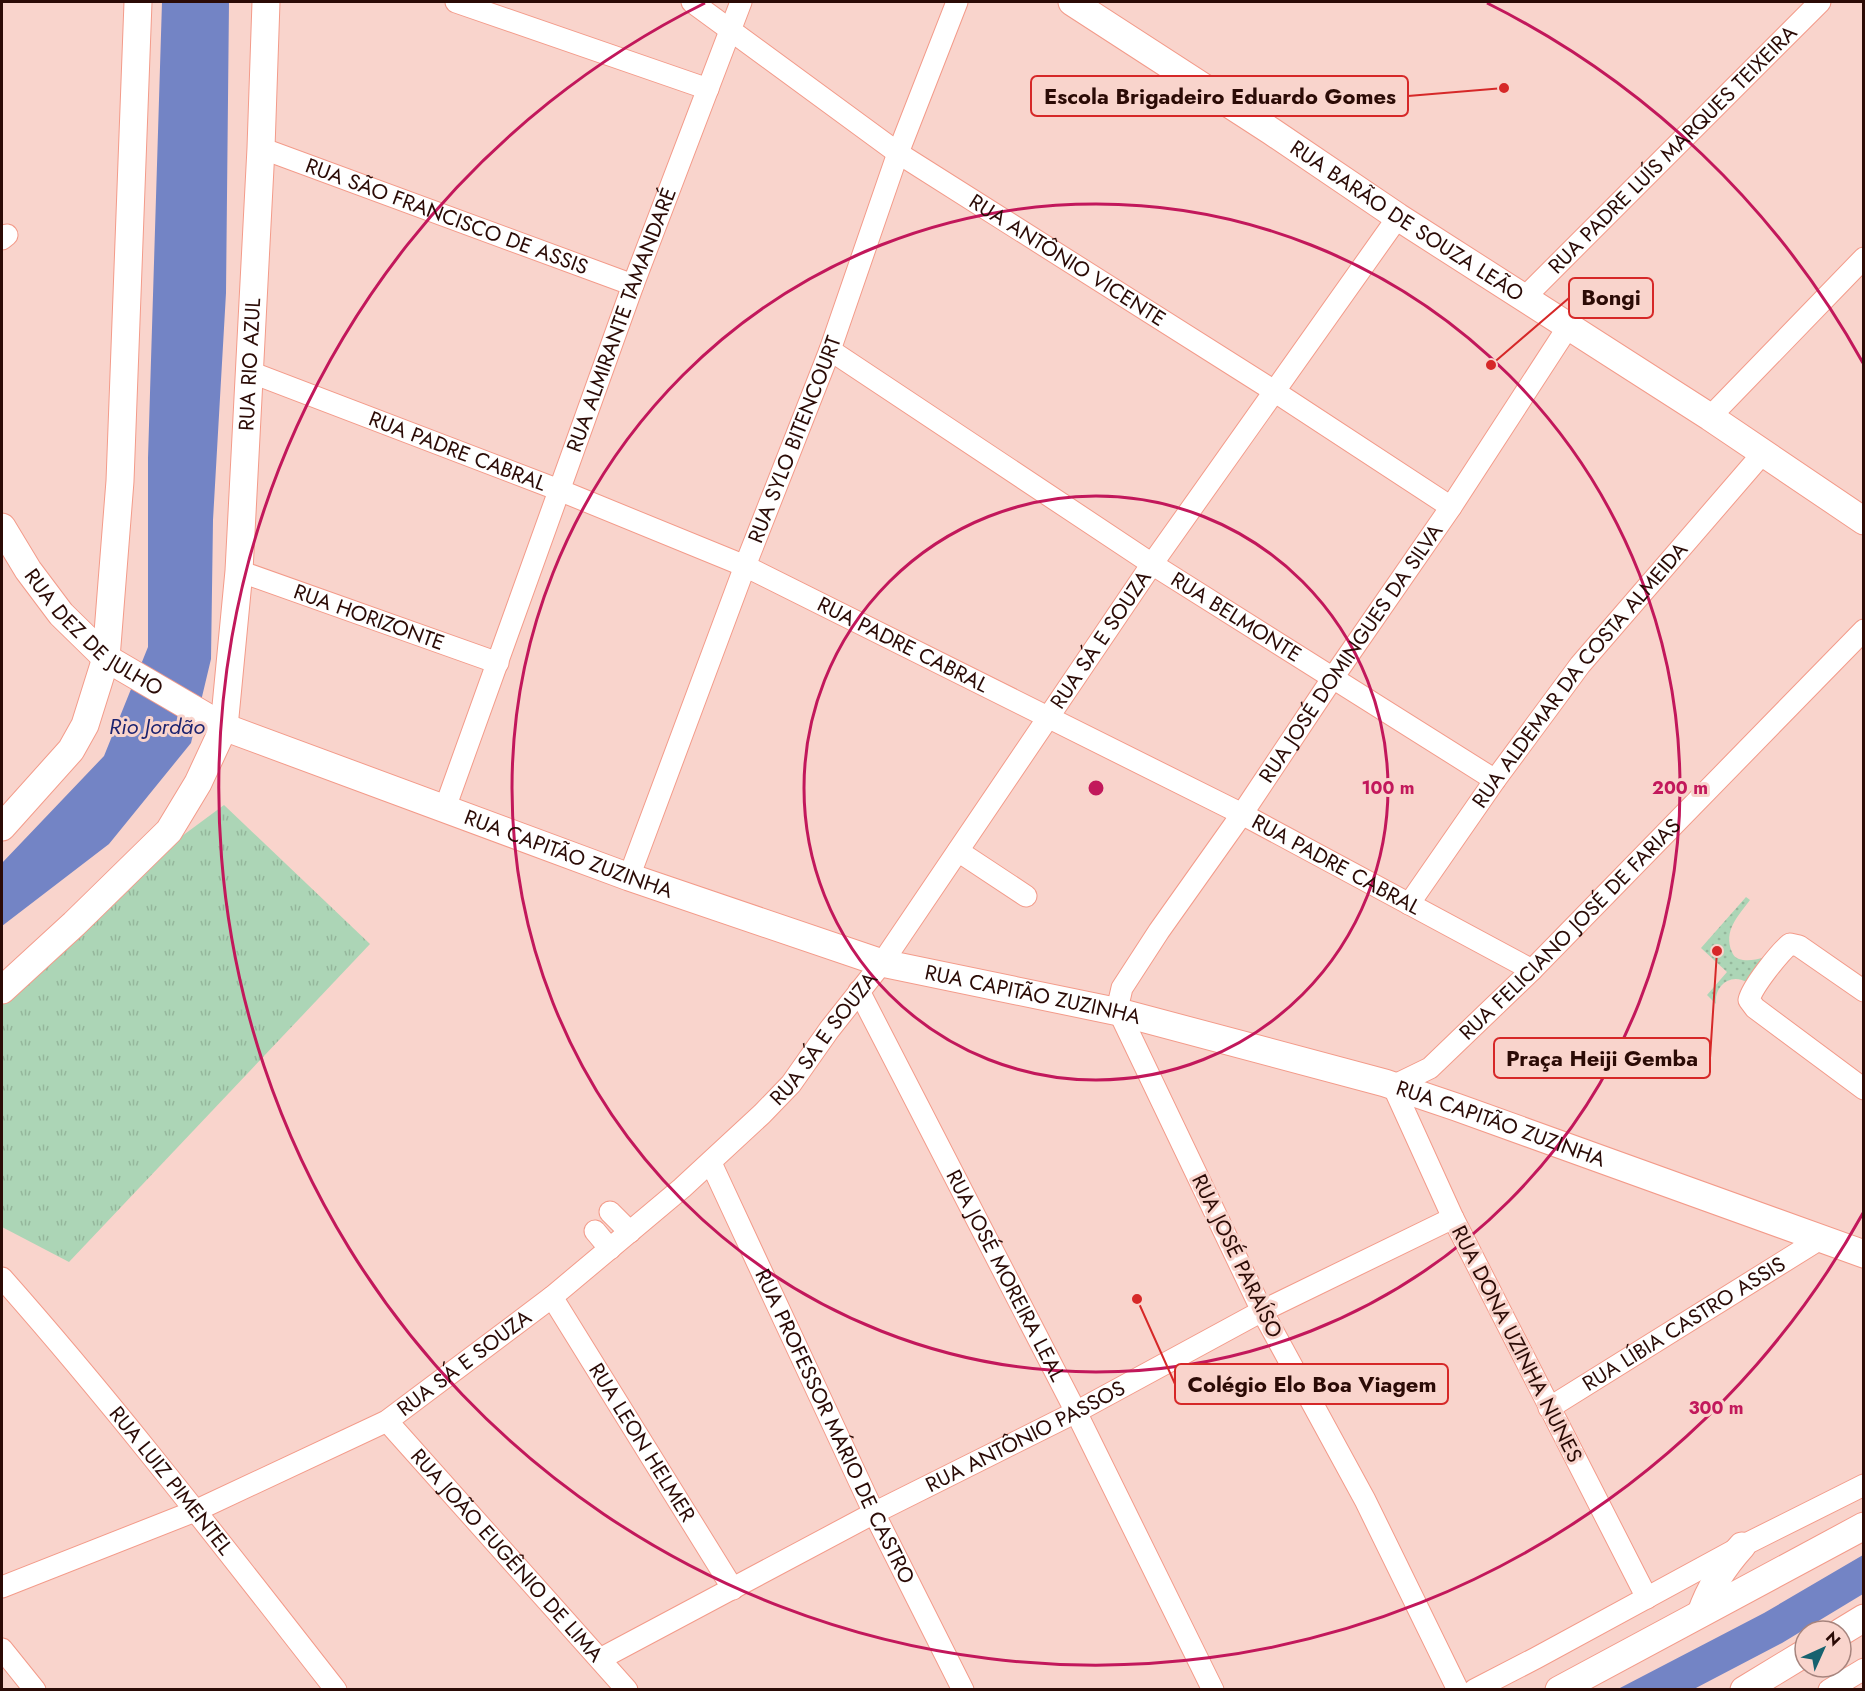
<svg xmlns="http://www.w3.org/2000/svg" width="1865" height="1691" font-family="Jost,sans-serif">
  <style>
    .grass { fill: url(#grass-tufts) }
    .park { fill: url(#park-dots) }
    .water { fill: #7384c5 }
    .lines { fill: none; stroke-linecap: round; stroke-linejoin: round }
    .minor-casing { stroke: #f39b8a; stroke-width: 23 }
    .major-casing { stroke: #f39b8a; stroke-width: 29 }
    .minor { stroke: #fff; stroke-width: 21 }
    .major { stroke: #fff; stroke-width: 27 }
    .ring { fill: none; stroke: #c2185b; stroke-width: 3 }
    .labels { text-anchor: middle; dominant-baseline: central; stroke-width: 6; stroke-linejoin: round; paint-order: stroke }
    .street-label { font-size: 21px; fill: #2b0b06; stroke: #f9d4cc }
    .water-label { font-size: 22px; font-style: italic; fill: #1c236f; stroke: #f9d4cc }
    .centre { fill: #c2185b; stroke: #f9d4cc; stroke-width: 3 }
    .ring-label { font-size: 18px; text-anchor: middle; font-weight: bold; fill: #c2185b; stroke: #f9d4cc; stroke-width: 6; stroke-linejoin: round; paint-order: stroke }
    .leader { fill: none; stroke: #d62828; stroke-width: 2 }
    .callout-dot { fill: #d62828; stroke: #f9d4cc; stroke-width: 2 }
    .callout { fill: #f9d4cc; stroke: #d62828; stroke-width: 2 }
    .callout-label { font-size: 22px; text-anchor: middle; font-weight: bold; fill: #2b0b06 }
  </style>
  <defs>
    <pattern id="grass-tufts" width="24" height="20" patternUnits="userSpaceOnUse" patternTransform="scale(1.5)"><rect width="24" height="20" fill="#acd5b6"/><path d="M3 7l-1-3M5 7V3M7 7l1-3M15 17l-1-3M17 17v-4M19 17l1-3" fill="none" stroke="#94b69b"/></pattern>
    <pattern id="park-dots" width="8" height="8" patternUnits="userSpaceOnUse" patternTransform="scale(1.5)"><rect width="8" height="8" fill="#acd5b6"/><path d="M2 2h.1M6 6h.1" fill="none" stroke="#94b69b" stroke-width="1.8" stroke-linecap="round"/></pattern>
  </defs>
  <rect width="100%" height="100%" fill="#f9d4cc"/>
  <!-- grass -->
  <path class="grass" d="M224,805l146,139 -301,318 -67,-35v-252l26,-25z"/>
  <!-- park -->
  <path class="park" d="M1746,897l4,3c-12,16 -27,31 -18,52 2,5 5,7 11,8 12,2 26,-5 37,-8l-32,31c-17,-11 -34,3 -32,21l-9,-9 20,-23 -26,-24z"/>
  <!-- water -->
  <path class="water" d="M162,2h67l-3,291 -13,227 -2,139 -20,84 -82,101 -107,82v-63l102,-107 44,-109v-189z
    M1863,1555v39l-81,49 -88,46h-76l146,-76z"/>
  <g class="lines">
    <!-- minor casing -->
    <g class="minor-casing">
      <g id="minor">
        <path d="M456,2l252,87"/>
        <path id="s1" d="M692,2l206,151 376,238 177,116"/>
        <path id="s2" d="M261,148l372,137"/>
        <path d="M2,239l5,-4"/>
        <path id="s3" d="M1524,298l296,-296"/>
        <path id="s4" d="M830,350l322,214 343,216"/>
        <path id="s5" d="M250,372l309,118 186,76 497,248 290,156"/>
        <path d="M1710,417l154,-159"/>
        <path id="s6" d="M239,571l259,92"/>
        <path id="s7" d="M445,808l188,-523 108,-283"/>
        <path d="M958,851l68,45"/>
        <path id="s8" d="M629,877l116,-311 85,-216 68,-197 59,-151"/>
        <path id="s9" d="M1409,904l86,-124 85,-115 183,-212"/>
        <path id="s10" d="M859,991l217,421 137,278"/>
        <path d="M1864,991l-65,-45 -9,-2c-11,9 -38,43 -41,56l6,8 109,81"/>
        <path id="s11" d="M711,1163l163,350 89,177"/>
        <path d="M610,1212l20,20"/>
        <path d="M595,1231l15,18"/>
        <path id="s12" d="M2,1278c117,132 225,273 334,412"/>
        <path id="s13" d="M552,1297l181,292"/>
        <path id="s14" d="M1549,1408l271,-169"/>
        <path id="s15" d="M387,1421l240,269"/>
        <path id="s16" d="M2,1587l193,-76 192,-90 165,-124 130,-109 80,-74 29,-30 38,-54 53,-67 270,-399 246,-347"/>
        <path id="s17" d="M1647,1598l-194,-380 -60,-132 37,-18 102,-98 332,-340"/>
        <path d="M2,1649l33,41"/>
        <path id="s18" d="M600,1659l274,-146 202,-101 186,-101 191,-93"/>
        <path id="s19" d="M1458,1690l-93,-190 -103,-189 -143,-299v-11l3,-13 37,-57 83,-117 90,-135 119,-172 117,-180"/>
        <path d="M1474,1690l62,-32 206,-112 122,-61"/>
        <path d="M1829,1690l35,-21"/>
      </g>
    </g>
    <!-- major casing -->
    <g class="major-casing">
      <g id="major">
        <path id="s20" d="M1072,2l199,129 127,86 312,200 154,104"/>
        <path id="s21" d="M2,527l26,43 33,44 45,44 118,69 405,150 253,86 237,49 266,71 71,24 408,147"/>
        <path d="M2,827l69,-77 14,-25 21,-67 14,-177 18,-479"/>
        <path id="s22" d="M2,990l72,-66 95,-93 29,-48 26,-56 15,-156 22,-423 5,-146"/>
        <path d="M1701,1613c9,-26 22,-46 41,-67"/>
        <path d="M1841,1632l23,-14"/>
        <path d="M1559,1690l305,-164"/>
        <path d="M1744,1690l61,-37"/>
      </g>
    </g>
    <!-- minor -->
    <use href="#minor" class="minor"/>
    <!-- major -->
    <use href="#major" class="major"/>
  </g>
  <!-- distance rings -->
  <g class="ring">
    <circle cx="1096" cy="788" r="292"/>
    <circle cx="1096" cy="788" r="584"/>
    <path d="M1863 1213A877 877 0 1 1 705 3M1487 3A877 877 0 0 1 1863 363"/>
  </g>
  <g class="labels">
    <!-- street labels -->
    <g class="street-label">
      <text stroke="none"><textPath href="#s3" startOffset="210">RUA PADRE LUÍS MARQUES TEIXEIRA</textPath></text>
      <text stroke="none"><textPath href="#s2" startOffset="198">RUA SÃO FRANCISCO DE ASSIS</textPath></text>
      <text stroke="none"><textPath href="#s20" startOffset="400">RUA BARÃO DE SOUZA LEÃO</textPath></text>
      <text stroke="none"><textPath href="#s1" startOffset="456">RUA ANTÔNIO VICENTE</textPath></text>
      <text stroke="none"><textPath href="#s7" startOffset="519">RUA ALMIRANTE TAMANDARÉ</textPath></text>
      <text stroke="none"><textPath href="#s22" startOffset="712">RUA RIO AZUL</textPath></text>
      <text stroke="none"><textPath href="#s8" startOffset="468">RUA SYLO BITENCOURT</textPath></text>
      <text stroke="none"><textPath href="#s5" startOffset="222">RUA PADRE CABRAL</textPath></text>
      <text stroke="none"><textPath href="#s6" startOffset="138">RUA HORIZONTE</textPath></text>
      <text stroke="none"><textPath href="#s4" startOffset="486">RUA BELMONTE</textPath></text>
      <text stroke="none"><textPath href="#s21" startOffset="142">RUA DEZ DE JULHO</textPath></text>
      <text stroke="none"><textPath href="#s16" startOffset="1488">RUA SÁ E SOUZA</textPath></text>
      <text stroke="none"><textPath href="#s5" startOffset="708">RUA PADRE CABRAL</textPath></text>
      <text stroke="none"><textPath href="#s19" startOffset="1188">RUA JOSÉ DOMINGUES DA SILVA</textPath></text>
      <text stroke="none"><textPath href="#s9" startOffset="286">RUA ALDEMAR DA COSTA ALMEIDA</textPath></text>
      <text stroke="none"><textPath href="#s21" startOffset="672">RUA CAPITÃO ZUZINHA</textPath></text>
      <text stroke="none"><textPath href="#s5" startOffset="1194">RUA PADRE CABRAL</textPath></text>
      <text stroke="none"><textPath href="#s17" startOffset="810">RUA FELICIANO JOSÉ DE FARIAS</textPath></text>
      <text stroke="none"><textPath href="#s21" startOffset="1158">RUA CAPITÃO ZUZINHA</textPath></text>
      <text stroke="none"><textPath href="#s16" startOffset="1002">RUA SÁ E SOUZA</textPath></text>
      <text stroke="none"><textPath href="#s21" startOffset="1644">RUA CAPITÃO ZUZINHA</textPath></text>
      <text transform="translate(1237 1256) rotate(64)">RUA JOSÉ PARAÍSO</text>
      <text stroke="none"><textPath href="#s10" startOffset="320">RUA JOSÉ MOREIRA LEAL</textPath></text>
      <text stroke="none"><textPath href="#s14" startOffset="159">RUA LÍBIA CASTRO ASSIS</textPath></text>
      <text transform="translate(1517 1344) rotate(63)">RUA DONA UZINHA NUNES</text>
      <text stroke="none"><textPath href="#s16" startOffset="516">RUA SÁ E SOUZA</textPath></text>
      <text stroke="none"><textPath href="#s11" startOffset="291">RUA PROFESSOR MÁRIO DE CASTRO</textPath></text>
      <text stroke="none"><textPath href="#s18" startOffset="480">RUA ANTÔNIO PASSOS</textPath></text>
      <text stroke="none"><textPath href="#s13" startOffset="171">RUA LEON HELMER</textPath></text>
      <text stroke="none"><textPath href="#s12" startOffset="264">RUA LUIZ PIMENTEL</textPath></text>
      <text stroke="none"><textPath href="#s15" startOffset="180">RUA JOÃO EUGÊNIO DE LIMA</textPath></text>
    </g>
    <!-- water labels -->
    <g class="water-label">
      <text x="157" y="726">Rio Jordão</text>
    </g>
  </g>
  <circle cx="1096" cy="788" r="9" class="centre"/>
  <g class="ring-label">
    <text x="1388" y="794">100 m</text>
    <text x="1680" y="794">200 m</text>
    <text x="1716" y="1414">300 m</text>
  </g>
  <!-- callouts -->
  <path class="leader" d="M1504 88L1408 96M1491 365L1569 298M1717 951L1710 1058M1137 1299L1175 1384"/>
  <g class="callout-dot">
    <circle cx="1504" cy="88" r="6"/>
    <circle cx="1491" cy="365" r="6"/>
    <circle cx="1717" cy="951" r="6"/>
    <circle cx="1137" cy="1299" r="6"/>
  </g>
  <g class="callout">
    <rect x="1031" y="76" width="377" height="40" rx="6"/>
    <rect x="1569" y="278" width="84" height="40" rx="6"/>
    <rect x="1494" y="1038" width="216" height="40" rx="6"/>
    <rect x="1175" y="1364" width="273" height="40" rx="6"/>
  </g>
  <g class="callout-label">
    <text x="1220" y="104">Escola Brigadeiro Eduardo Gomes</text>
    <text x="1611" y="305">Bongi</text>
    <text x="1602" y="1066">Praça Heiji Gemba</text>
    <text x="1312" y="1392">Colégio Elo Boa Viagem</text>
  </g>
  <!-- border -->
  <rect width="1865" height="1691" fill="none" stroke="#2b0b06" stroke-width="6"/>
  <!-- north arrow -->
  <g transform="translate(1823 1649) rotate(45)"><circle r="28" fill="#f9d4cc" stroke="#a7847d" stroke-width="1.5"/>
  <path d="M0-4.5L10 22L0 15L-10 22Z" fill="#17626f"/>
  <text y="-9" font-size="16" font-weight="bold" text-anchor="middle" fill="#2b0b06">N</text>
  </g>
</svg>
